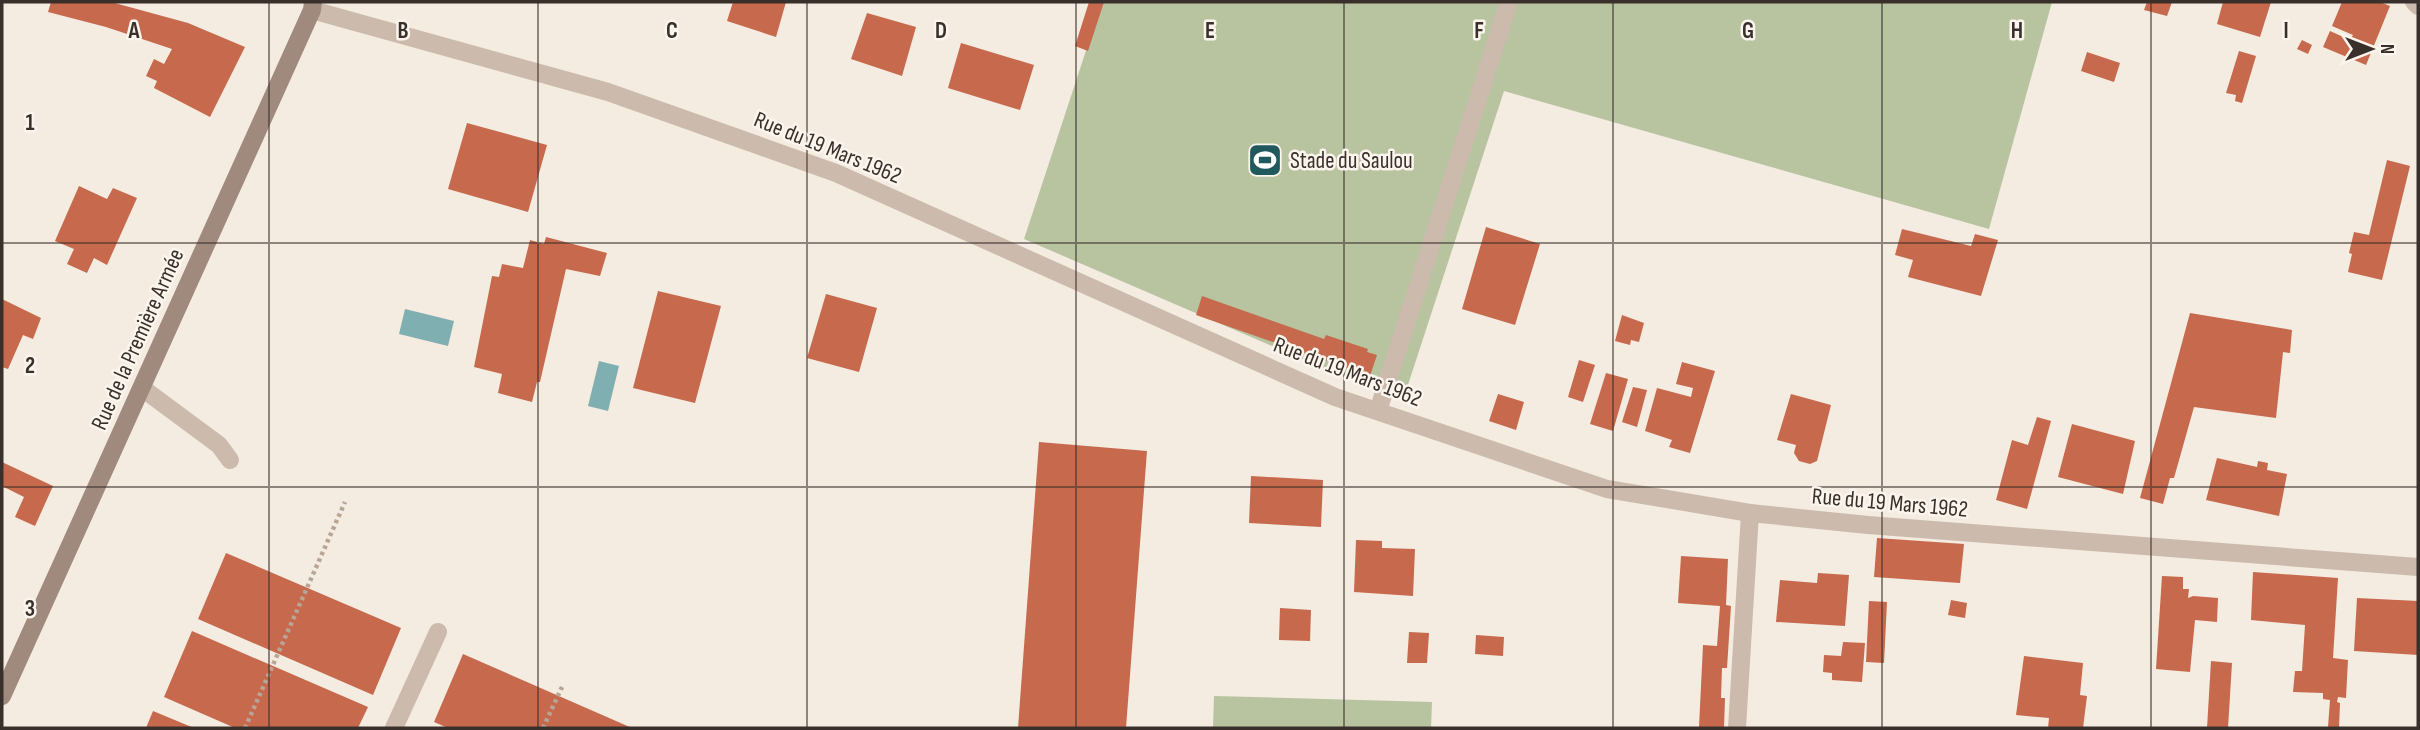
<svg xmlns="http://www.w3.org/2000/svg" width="2420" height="730" font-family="'Sofia Sans Condensed',sans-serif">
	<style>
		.green { fill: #b8c3a0 }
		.water { fill: #7fafb1 }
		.building { fill: #c7694c }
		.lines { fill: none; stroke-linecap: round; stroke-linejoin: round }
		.path { stroke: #b8a596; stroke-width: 4.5; stroke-dasharray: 3.5 3.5; stroke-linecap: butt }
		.lane { stroke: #ccbbac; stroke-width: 18 }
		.street { stroke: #ccbbac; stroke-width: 18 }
		.secondary { stroke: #a08a7d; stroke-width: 18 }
		.grid { fill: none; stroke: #3a302b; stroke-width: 2; stroke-opacity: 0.55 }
		.labels { text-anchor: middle; stroke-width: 5; stroke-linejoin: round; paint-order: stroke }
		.street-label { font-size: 23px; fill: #3a302b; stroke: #fbf5ee }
		.poi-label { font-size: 23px; fill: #3a302b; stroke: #fbf5ee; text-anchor: start }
		.grid-label { font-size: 23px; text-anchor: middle; font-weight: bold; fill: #3a302b; stroke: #fbf5ee; stroke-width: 5; stroke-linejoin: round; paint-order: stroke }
	</style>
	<rect width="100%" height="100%" fill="#f4ebe1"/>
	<g class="green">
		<path d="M1102,2H2052L1989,229L1504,91L1404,397L1330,371L1024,239Z"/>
		<path d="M1214,696L1432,702L1431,728H1213Z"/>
	</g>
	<g class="water">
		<path d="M405,309L454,321L448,346L399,334Z"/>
		<path d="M599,361L619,366L608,411L588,406Z"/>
	</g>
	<g class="building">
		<path d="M51,2H111L188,23L245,47L210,117L154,88L157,81L146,76L154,59L164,64L172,49L106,27L48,12Z"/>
		<path d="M733,2H786L776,37L727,21Z"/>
		<path d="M1089,2H1104L1088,51L1075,46Z"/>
		<path d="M2147,2H2172L2167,16L2144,10Z"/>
		<path d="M2223,2H2271L2260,37L2217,24Z"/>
		<path d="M2342,2H2380L2390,6L2366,65L2323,47L2330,31L2350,40L2353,35L2332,26Z"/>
		<path d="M867,13L916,27L902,76L851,59Z"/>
		<path d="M2302,40L2312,45L2308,54L2297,49Z"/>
		<path d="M961,43L1034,65L1020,110L948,88Z"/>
		<path d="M2239,51L2256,56L2242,103L2235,101L2236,95L2226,93Z"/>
		<path d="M2087,52L2120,63L2114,82L2081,71Z"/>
		<path d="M467,123L547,145L528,212L448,189Z"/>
		<path d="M2387,160L2410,166L2382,280L2348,272L2352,254L2349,253L2354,232L2369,235Z"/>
		<path d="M79,186L107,199L113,188L137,198L107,265L94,258L87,273L67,264L74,249L55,241Z"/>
		<path d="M1486,227L1540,244L1515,325L1462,309Z"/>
		<path d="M1902,229L1971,246L1975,234L1998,240L1981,296L1908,277L1913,260L1895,255Z"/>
		<path d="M546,237L607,253L600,276L566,269L540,382H537L532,402L498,393L502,374L474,367L492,276L499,277L502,264L523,268L530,240L544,244Z"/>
		<path d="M658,291L721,306L695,403L633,388Z"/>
		<path d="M826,294L877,308L859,372L807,358Z"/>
		<path d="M1202,296L1324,339L1326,335L1368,349L1367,352L1377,355L1370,376L1196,315Z"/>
		<path d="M2,299L41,318L33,339L23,335L8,369L2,367Z"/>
		<path d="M2190,313L2292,330L2290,353L2283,352L2276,418L2194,407L2174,478H2170L2163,504L2140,498Z"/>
		<path d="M1622,315L1644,323L1639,342L1631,340L1630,345L1615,341Z"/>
		<path d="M1579,360L1595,365L1583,402L1568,397Z"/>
		<path d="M1682,362L1715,371L1690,453L1669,447L1672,440L1645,431L1657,388L1691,397L1693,388L1676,384Z"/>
		<path d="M1606,373L1628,379L1613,431L1590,424Z"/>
		<path d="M1633,387L1647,390L1637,427L1622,422Z"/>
		<path d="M1498,394L1524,402L1516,430L1489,421Z"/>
		<path d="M1791,394L1831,405L1817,461L1810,464L1799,461L1794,453L1796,445L1777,440Z"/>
		<path d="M2037,417L2051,421L2027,509L1996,500L2012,440L2028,445Z"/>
		<path d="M2072,424L2135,441L2123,494L2058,477Z"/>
		<path d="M1039,442L1147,451L1126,728H1018Z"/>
		<path d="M2217,458L2257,467L2258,461L2268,463L2267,470L2287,474L2279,516L2206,500Z"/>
		<path d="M2,462L53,486L35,526L15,517L24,497L2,486Z"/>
		<path d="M1251,476L1323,480L1321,527L1249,523Z"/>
		<path d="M1877,538L1964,544L1960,583L1874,577Z"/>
		<path d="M1356,540L1382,541V548L1415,549L1413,596L1354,592Z"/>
		<path d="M226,553L401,628L373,695L198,619Z"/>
		<path d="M1681,556L1728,559L1726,605L1731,606L1727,668H1722L1721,698H1725L1724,728L1699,727L1703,645L1717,646L1720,606L1678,603Z"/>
		<path d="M2253,572L2338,578L2333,658L2348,660L2346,698L2338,697L2337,702L2340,703L2339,728L2328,727L2330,700L2323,699V693L2293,692L2295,671H2302L2305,625L2251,620Z"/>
		<path d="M1818,573L1849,575L1845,626L1776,622L1780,580L1817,583Z"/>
		<path d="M2162,576L2183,577V589H2189L2188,598L2193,596L2218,598L2217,622L2195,620L2190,672L2156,669Z"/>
		<path d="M2357,598L2418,601V655L2354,651Z"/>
		<path d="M1951,600L1967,603L1965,618L1948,615Z"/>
		<path d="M1869,601L1887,602L1884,663L1866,662Z"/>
		<path d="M1280,608L1311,610L1310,641L1279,640Z"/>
		<path d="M192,631L368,707L358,728H235L164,697Z"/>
		<path d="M1409,632L1429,633L1427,663H1407Z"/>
		<path d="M1476,635L1504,637L1503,656L1475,654Z"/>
		<path d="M1843,642L1865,643L1862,682L1832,680V673L1823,672L1824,655L1841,656Z"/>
		<path d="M463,654L632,728H448L434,722Z"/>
		<path d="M2024,656L2083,663L2080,695L2087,696L2083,728H2048L2049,718L2016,715Z"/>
		<path d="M2211,661L2232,663L2228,728H2207Z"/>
		<path d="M153,711L194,728H146Z"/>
	</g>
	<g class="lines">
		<g class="path">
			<path d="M245,728L345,502"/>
			<path d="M543,728L562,687"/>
		</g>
		<g class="lane">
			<path d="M142,388L219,445L230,460"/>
			<path d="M1378,411L1509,2"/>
			<path d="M394,728L438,632"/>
			<path d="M1737,728L1750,513"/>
		</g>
		<g class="street">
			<path d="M2414,2L2418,6"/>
			<path d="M312,10L608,92L836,173L1335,397L1607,489L1750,513L1868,525L2418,567"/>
		</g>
		<path class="secondary" d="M2,696L312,10L313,2"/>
	</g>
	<path class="grid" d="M269,2V728M538,2V728M807,2V728M1076,2V728M1344,2V728M1613,2V728M1882,2V728M2151,2V728M2,243H2418M2,487H2418"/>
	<defs>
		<g id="stadium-square" transform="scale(1.75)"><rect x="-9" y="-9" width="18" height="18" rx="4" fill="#1f595d" stroke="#fbf5ee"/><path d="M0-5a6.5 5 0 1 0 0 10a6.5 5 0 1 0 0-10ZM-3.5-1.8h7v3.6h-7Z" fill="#fff"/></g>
	</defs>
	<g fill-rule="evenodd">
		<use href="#stadium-square" x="1265" y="160"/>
	</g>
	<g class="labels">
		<g class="street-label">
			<text transform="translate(828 147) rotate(22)" y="8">Rue du 19 Mars 1962</text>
			<text transform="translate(137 339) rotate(-66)" y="8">Rue de la Première Armée</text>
			<text transform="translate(1348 371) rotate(21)" y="8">Rue du 19 Mars 1962</text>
			<text transform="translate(1890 502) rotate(5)" y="8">Rue du 19 Mars 1962</text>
		</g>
		<g class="poi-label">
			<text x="1290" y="168">Stade du Saulou</text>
		</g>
	</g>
	<g class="grid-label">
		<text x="134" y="38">A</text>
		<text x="403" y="38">B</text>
		<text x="672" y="38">C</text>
		<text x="941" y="38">D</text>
		<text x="1210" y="38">E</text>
		<text x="1479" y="38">F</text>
		<text x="1748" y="38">G</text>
		<text x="2017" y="38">H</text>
		<text x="2286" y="38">I</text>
		<text x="30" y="130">1</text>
		<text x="30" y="373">2</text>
		<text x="30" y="616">3</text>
	</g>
	<rect width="2420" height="730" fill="none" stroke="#3a302b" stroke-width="7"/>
	<g transform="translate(2371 49) rotate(90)" stroke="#fbf5ee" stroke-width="5" paint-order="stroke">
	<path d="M0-5L12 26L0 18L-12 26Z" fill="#3a302b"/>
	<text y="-10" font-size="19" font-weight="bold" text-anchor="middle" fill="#3a302b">N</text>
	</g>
</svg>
